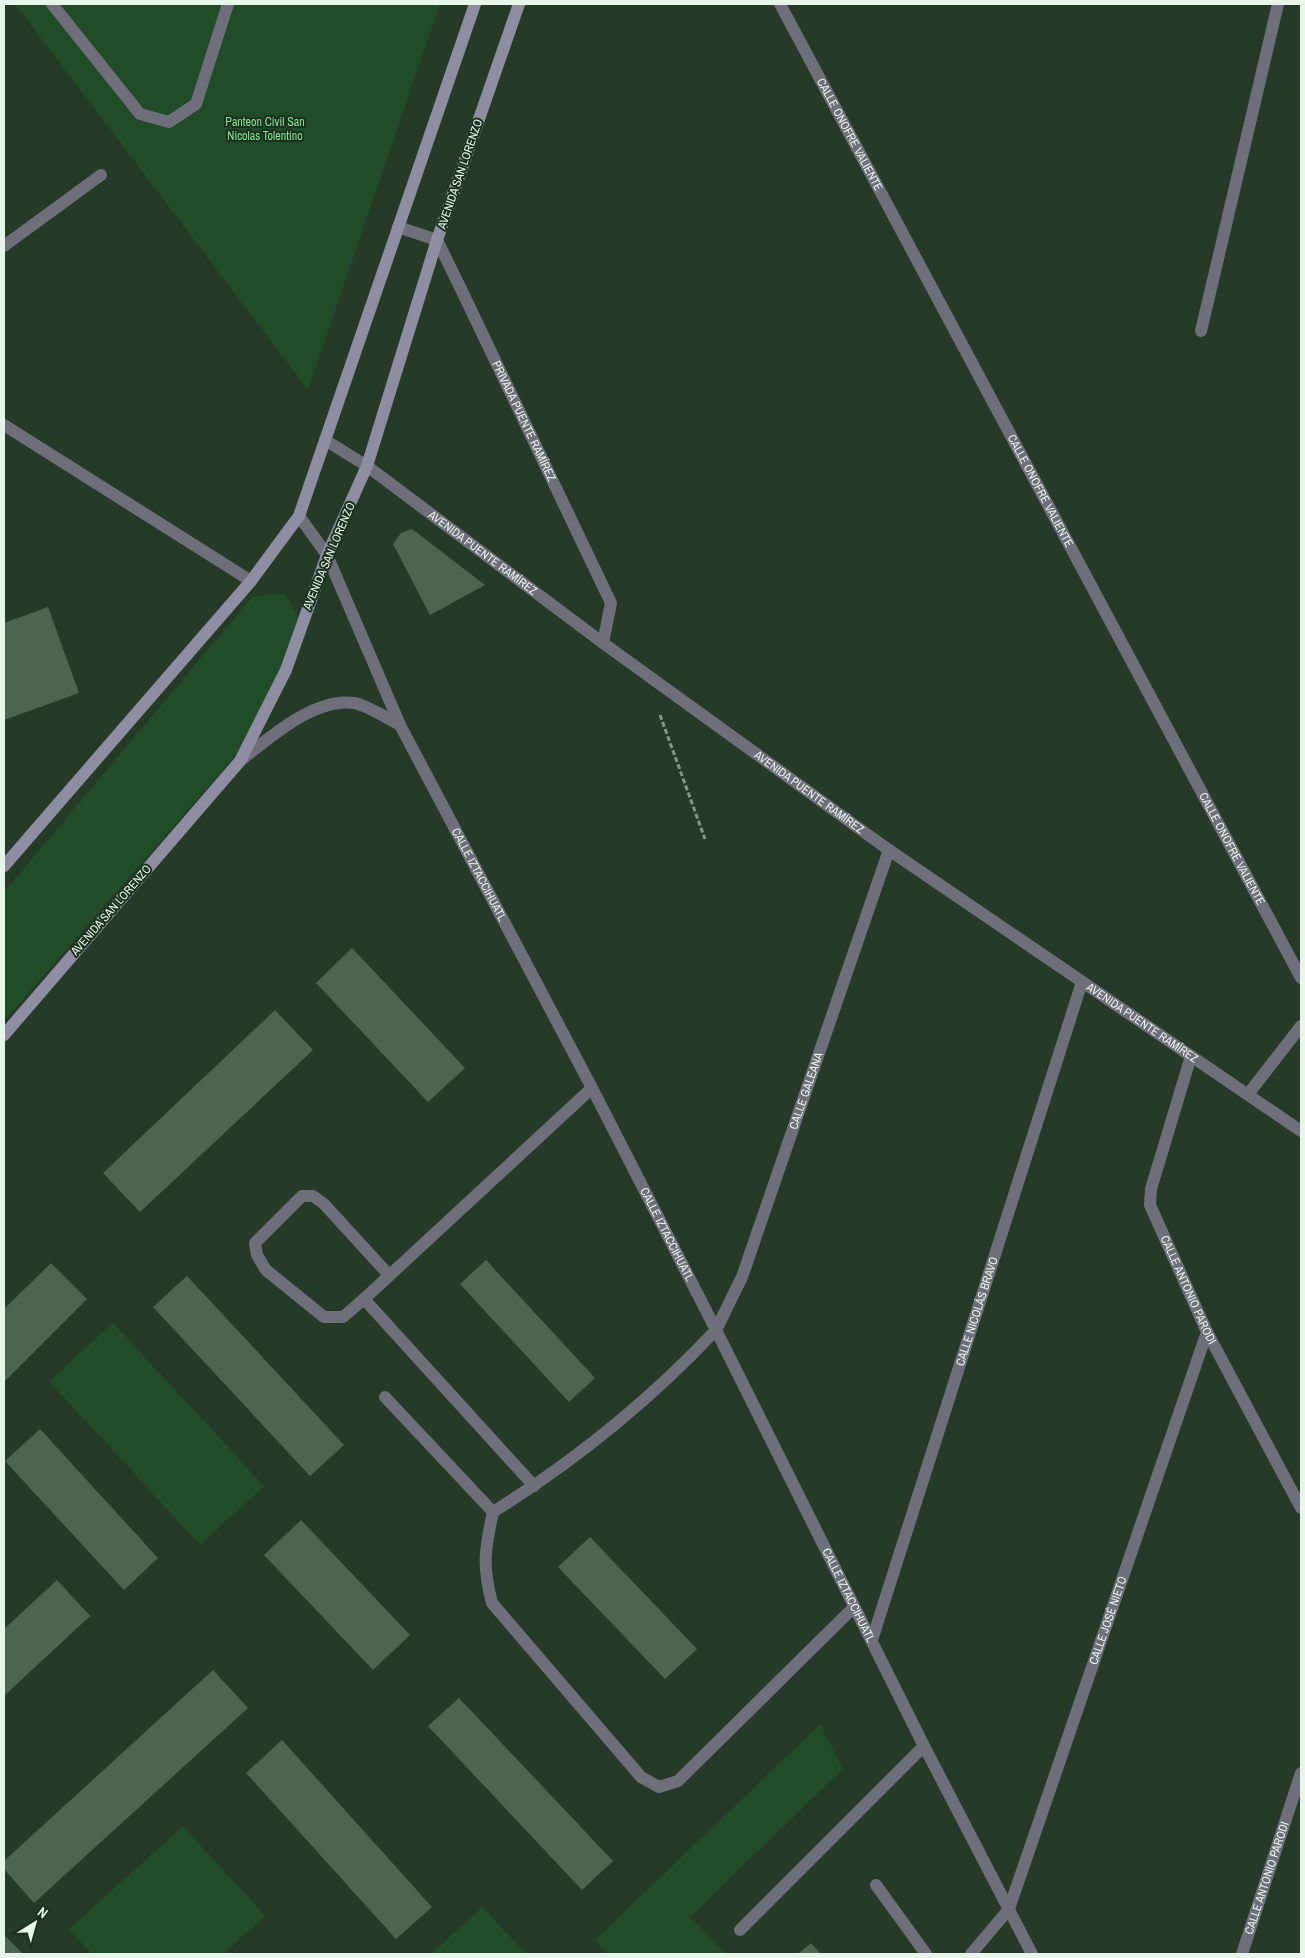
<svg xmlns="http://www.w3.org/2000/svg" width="1305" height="1958" font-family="'Archivo Narrow',sans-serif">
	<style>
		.green { fill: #204c27 }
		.building { fill: #4d654f }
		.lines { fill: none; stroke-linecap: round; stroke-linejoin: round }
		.path { stroke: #849685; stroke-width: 3; stroke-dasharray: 5 2.5; stroke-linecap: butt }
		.service { stroke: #6f6e7b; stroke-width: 12 }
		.minor { stroke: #6f6e7b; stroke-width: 12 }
		.tertiary { stroke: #6f6e7b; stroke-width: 12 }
		.secondary { stroke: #8f8da2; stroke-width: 12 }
		.labels { text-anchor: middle; stroke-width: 4; stroke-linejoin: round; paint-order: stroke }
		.park-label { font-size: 12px; fill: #89e495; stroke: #1b311d }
		.street-label { font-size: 12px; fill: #e8f6e9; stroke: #1b311d }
	</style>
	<rect width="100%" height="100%" fill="#253b27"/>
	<g class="green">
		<path d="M15,4H440L308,390Z"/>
		<path d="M285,594L304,626L283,681L234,757L4,1021V892L253,596Z"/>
		<path d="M113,1323L264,1486L200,1545L49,1381Z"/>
		<path d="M820,1724L843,1769L690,1917L726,1954H608L595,1940Z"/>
		<path d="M183,1826L265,1916L223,1954H92L69,1929Z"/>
		<path d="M482,1907L526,1954H431Z"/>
	</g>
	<g class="building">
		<path d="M412,529L485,585L430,615L393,544L401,533Z"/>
		<path d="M48,607L79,693L4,720V623Z"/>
		<path d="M352,948L465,1068L428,1102L316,983Z"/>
		<path d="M275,1010L313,1050L140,1212L103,1173Z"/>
		<path d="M486,1260L595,1378L569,1402L460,1284Z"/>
		<path d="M51,1263L87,1299L4,1382V1309Z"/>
		<path d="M187,1276L344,1445L310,1476L153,1307Z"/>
		<path d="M40,1429L158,1558L124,1590L5,1461Z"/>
		<path d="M301,1520L410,1635L373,1670L264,1555Z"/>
		<path d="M590,1537L697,1649L665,1679L558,1567Z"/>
		<path d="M57,1580L90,1616L4,1696V1629Z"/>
		<path d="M213,1670L248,1708L34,1903L4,1869V1861Z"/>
		<path d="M459,1698L613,1861L582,1890L428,1726Z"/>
		<path d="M282,1740L432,1907L396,1939L246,1773Z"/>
		<path d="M4,1935L23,1954H4Z"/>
		<path d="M811,1943L821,1954H798Z"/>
	</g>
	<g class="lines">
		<path class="path" d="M660,715L705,839"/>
		<g class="service">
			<path d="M52,4L140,114L169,122L196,104L228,4"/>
			<path d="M4,246L101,175"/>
			<path d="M1201,331L1278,4"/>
			<path d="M4,425L251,581"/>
			<path d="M389,1275L324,1204L313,1196H302L255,1243L257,1255L266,1270L324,1317H343L364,1299L592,1088"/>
			<path d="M364,1299L534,1486"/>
			<path d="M716,1330C650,1400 575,1461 493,1512C485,1549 482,1565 492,1603L641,1777L659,1787L678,1781L854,1607"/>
			<path d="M385,1397L493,1512"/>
			<path d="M876,1885L926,1954"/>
			<path d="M740,1930L924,1746"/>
			<path d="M971,1954L1009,1909"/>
		</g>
		<g class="minor">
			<path id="s1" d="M780,4L1301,978"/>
			<path id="s2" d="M398,227L437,240L460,287L611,603L603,643"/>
			<path id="s3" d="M1191,1056L1151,1189L1150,1205L1207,1332L1301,1508"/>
			<path d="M1249,1093L1301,1026"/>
			<path id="s4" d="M716,1330L742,1277L889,850"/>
			<path id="s5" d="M872,1640L1082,982"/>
			<path id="s6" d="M1009,1909L1207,1332"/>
			<path id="s7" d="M1242,1954L1301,1773"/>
		</g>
		<g class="tertiary">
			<path id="s8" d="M325,440L367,466L603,643L889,850L1301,1131"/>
			<path id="s9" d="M299,516L327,555L400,725L592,1088L716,1330L924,1746L1032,1954"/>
			<path d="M240,761C269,738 315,697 354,703C367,705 388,719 400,725"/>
		</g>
		<g class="secondary">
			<path d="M4,866L251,581L299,516L475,4"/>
			<path d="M4,1035L240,761L286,670L327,555L367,466L437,240L519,4"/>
		</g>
	</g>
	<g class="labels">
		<g class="park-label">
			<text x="265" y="126">Panteon Civil San<tspan x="265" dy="14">Nicolas Tolentino</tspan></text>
		</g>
		<g class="street-label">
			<text dy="4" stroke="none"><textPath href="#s1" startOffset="148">CALLE ONOFRE VALIENTE</textPath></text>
			<text transform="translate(460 174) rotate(-71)" y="4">AVENIDA SAN LORENZO</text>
			<text dy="4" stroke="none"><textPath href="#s2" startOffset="242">PRIVADA PUENTE RAMÍREZ</textPath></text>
			<text dy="4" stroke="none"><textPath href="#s1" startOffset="552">CALLE ONOFRE VALIENTE</textPath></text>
			<text dy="4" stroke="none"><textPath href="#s8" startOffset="194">AVENIDA PUENTE RAMÍREZ</textPath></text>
			<text transform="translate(329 556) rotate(-67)" y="4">AVENIDA SAN LORENZO</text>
			<text dy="4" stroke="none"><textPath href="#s8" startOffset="599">AVENIDA PUENTE RAMÍREZ</textPath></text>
			<text dy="4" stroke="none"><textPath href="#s1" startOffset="958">CALLE ONOFRE VALIENTE</textPath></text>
			<text dy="4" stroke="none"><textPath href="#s9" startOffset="402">CALLE IZTACCIHUATL</textPath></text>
			<text transform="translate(111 910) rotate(-49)" y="4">AVENIDA SAN LORENZO</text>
			<text dy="4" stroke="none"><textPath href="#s8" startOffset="1004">AVENIDA PUENTE RAMÍREZ</textPath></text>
			<text dy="4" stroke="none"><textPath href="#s4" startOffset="256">CALLE GALEANA</textPath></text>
			<text dy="4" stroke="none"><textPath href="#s9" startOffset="808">CALLE IZTACCIHUATL</textPath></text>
			<text dy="4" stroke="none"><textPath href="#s3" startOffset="248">CALLE ANTONIO PARODI</textPath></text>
			<text dy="4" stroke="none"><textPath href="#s5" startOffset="345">CALLE NICOLÁS BRAVO</textPath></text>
			<text dy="4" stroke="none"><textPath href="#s9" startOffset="1212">CALLE IZTACCIHUATL</textPath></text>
			<text dy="4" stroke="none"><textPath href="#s6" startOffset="305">CALLE JOSÉ NIETO</textPath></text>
			<text dy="4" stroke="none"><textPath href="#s7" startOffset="80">CALLE ANTONIO PARODI</textPath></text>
		</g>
	</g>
	<rect width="1305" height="1958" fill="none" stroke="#e8f6e9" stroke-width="10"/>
	<g transform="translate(35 1923) rotate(37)" stroke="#1b311d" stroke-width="4" paint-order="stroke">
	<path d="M0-4L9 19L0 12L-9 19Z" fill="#e8f6e9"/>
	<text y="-8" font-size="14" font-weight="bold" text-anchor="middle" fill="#e8f6e9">N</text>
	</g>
</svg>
